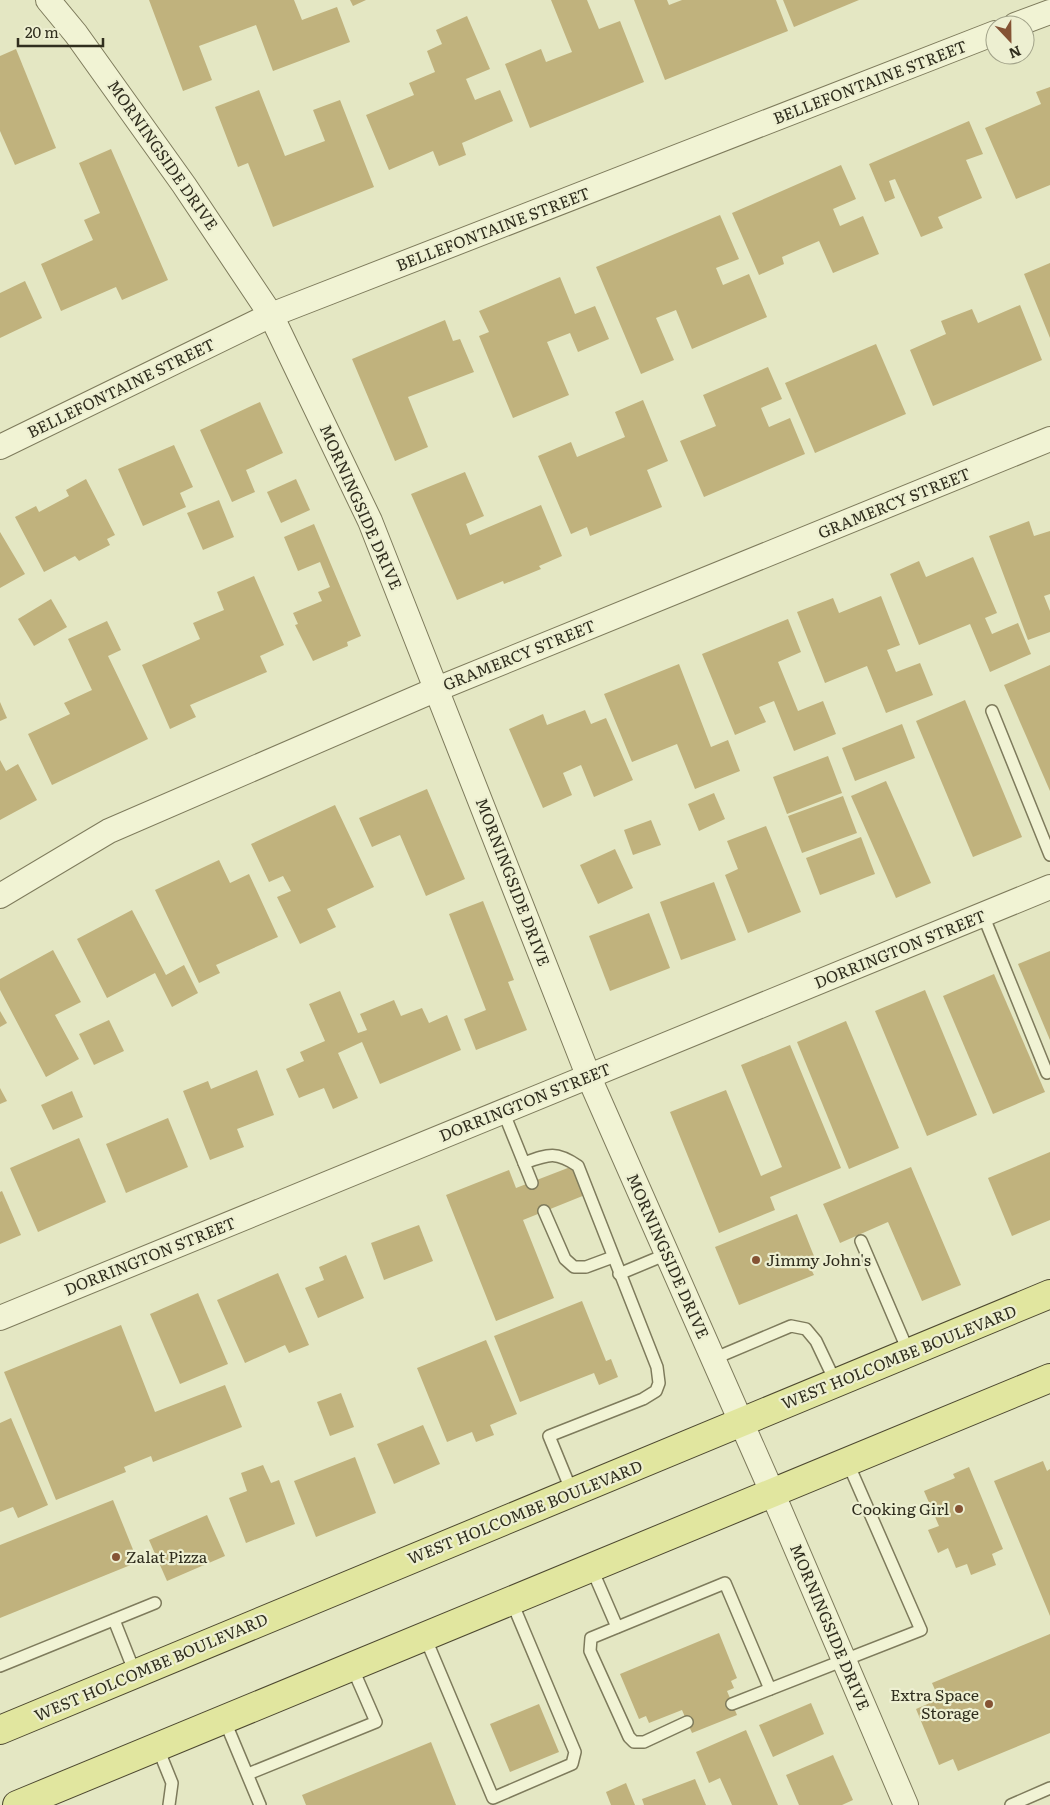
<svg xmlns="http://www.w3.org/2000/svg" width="1050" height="1805" font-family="Literata,serif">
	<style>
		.building { fill: #c0b27d }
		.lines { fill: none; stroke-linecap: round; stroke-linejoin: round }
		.service-casing { stroke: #7e7b5c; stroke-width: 14 }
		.minor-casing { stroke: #7e7b5c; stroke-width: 26 }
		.primary-casing { stroke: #4d4830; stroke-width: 30 }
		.service { stroke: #f1f3d4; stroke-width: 11 }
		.minor { stroke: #f1f3d4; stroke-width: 24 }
		.primary { stroke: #e1e69f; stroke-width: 28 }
		.poi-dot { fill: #855334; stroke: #edefd1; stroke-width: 2 }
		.labels { text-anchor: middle; stroke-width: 4.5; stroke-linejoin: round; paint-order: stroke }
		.street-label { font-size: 16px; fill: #302e1e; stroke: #edefd1 }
		.poi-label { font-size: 16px; fill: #302e1e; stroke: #edefd1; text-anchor: start }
	</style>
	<rect width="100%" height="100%" fill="#e4e7c3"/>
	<g class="building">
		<path d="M149,0H294L302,20L337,7L350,42L273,71L256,25L199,46L212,80L183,91Z"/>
		<path d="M350,0H366L353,6Z"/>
		<path d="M551,0H587L599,29L620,21L644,82L530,128L505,64L541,49L546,62L572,52Z"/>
		<path d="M634,0H667L669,5L682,0H776L788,31L665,80Z"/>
		<path d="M783,0H859L794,27Z"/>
		<path d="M467,16L490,69L466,79L475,100L500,90L513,121L462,143L466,155L439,166L433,151L389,170L366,115L414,95L409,83L435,72L427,51L442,44L436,30Z"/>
		<path d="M16,49L56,148L15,165L0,131V56Z"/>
		<path d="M1050,87V185L1016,199L985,128L1041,104L1036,92Z"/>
		<path d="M259,90L285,156L325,141L313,110L340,100L374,187L273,227L248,163L238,167L215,107Z"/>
		<path d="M969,121L983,154L966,160L982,198L938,217L943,228L921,237L895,179L889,181L895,198L885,202L869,164Z"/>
		<path d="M111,149L168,280L122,300L116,287L61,311L41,264L93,240L84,220L100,213L79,163Z"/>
		<path d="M841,165L856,199L833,209L840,226L863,216L879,254L833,273L819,241L782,257L784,264L759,275L732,213Z"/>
		<path d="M720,215L739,259L716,268L723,285L749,274L767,317L692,349L676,310L656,318L674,360L641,374L596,267Z"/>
		<path d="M1050,263V338L1024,274Z"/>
		<path d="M560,277L575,314L595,306L609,339L578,352L570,333L547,342L569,395L513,418L479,336L489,332L479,311Z"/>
		<path d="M25,281L42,318L0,338V293Z"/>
		<path d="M1020,305L1042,360L933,406L910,350L946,334L941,321L972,309L978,323Z"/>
		<path d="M445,320L453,341L460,339L474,372L408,397L428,447L395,461L352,359Z"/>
		<path d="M876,344L906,414L815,453L785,383Z"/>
		<path d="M768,367L782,399L761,408L769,427L790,418L805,454L704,497L680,441L716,426L703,395Z"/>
		<path d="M643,400L668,461L647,470L662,507L590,536L587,527L571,534L538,456L571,442L577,457L625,437L615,412Z"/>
		<path d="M260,402L283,453L246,470L255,492L232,502L200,430Z"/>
		<path d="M174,445L193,487L180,493L186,507L143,526L118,469Z"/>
		<path d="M465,472L484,516L466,524L470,535L541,505L562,556L539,566L541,569L504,584L503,581L457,600L411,494Z"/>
		<path d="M86,479L115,535L107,539L110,545L79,561L75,556L44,572L15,517L36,506L39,512L69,496L66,490Z"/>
		<path d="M296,479L310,510L281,523L267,492Z"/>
		<path d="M219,500L234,537L203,550L187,513Z"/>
		<path d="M1029,521L1034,536L1050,531V594L1044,596L1050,611V632L1028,640L989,536Z"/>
		<path d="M314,524L361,636L347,642L348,646L313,661L295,625L298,624L293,613L322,601L318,592L330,587L320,562L298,571L284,537Z"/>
		<path d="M0,532L25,574L0,588Z"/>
		<path d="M973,557L997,613L985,618L992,634L1018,623L1031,654L990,672L970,624L919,645L890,574L919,561L926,577Z"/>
		<path d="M254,576L284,645L260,656L267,672L190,705L196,717L170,729L142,665L200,639L193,623L224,610L217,592Z"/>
		<path d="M881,596L900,645L887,650L896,672L920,663L933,695L886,713L867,666L825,683L797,612L833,598L839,613Z"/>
		<path d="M51,599L67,627L34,646L18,619Z"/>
		<path d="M788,619L801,652L778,662L798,711L823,701L836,734L794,751L774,701L759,707L766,722L735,735L702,654Z"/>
		<path d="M107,621L121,650L108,656L148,739L52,785L28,734L70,714L64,703L92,690L68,639Z"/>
		<path d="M679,664L711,747L728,740L740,771L695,789L677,744L632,762L604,694Z"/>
		<path d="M1050,665V791L1004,685Z"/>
		<path d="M965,700L1022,837L973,857L916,721Z"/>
		<path d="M0,702L7,718L0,721Z"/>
		<path d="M585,710L591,724L606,718L633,780L594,797L581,765L563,773L572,795L543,808L509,729L543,714L547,725Z"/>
		<path d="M902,724L915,758L855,781L842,748Z"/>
		<path d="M828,756L842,793L787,814L773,777Z"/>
		<path d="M0,760L6,771L18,764L37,800L0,820Z"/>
		<path d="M886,781L931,883L896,898L851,796Z"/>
		<path d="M427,789L465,879L426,896L400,835L372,847L359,818Z"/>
		<path d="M714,793L725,819L699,831L688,804Z"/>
		<path d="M843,796L857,833L802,853L788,816Z"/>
		<path d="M335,805L374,887L327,909L336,927L300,944L277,897L291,891L283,876L269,882L251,844Z"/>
		<path d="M651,820L661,845L633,855L624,830Z"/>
		<path d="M766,826L801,912L748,933L725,875L738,869L727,841Z"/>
		<path d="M861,837L875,874L820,895L806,858Z"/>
		<path d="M615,849L633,888L598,904L580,865Z"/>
		<path d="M219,860L230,883L249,874L278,937L216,965L220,973L199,983L155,890Z"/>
		<path d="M714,882L736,940L681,960L660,902Z"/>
		<path d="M483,901L514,980L508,982L527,1030L476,1050L464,1019L486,1010L449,914Z"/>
		<path d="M132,910L166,975L184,965L198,993L172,1007L155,973L107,998L77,939Z"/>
		<path d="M649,913L670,968L610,991L589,936Z"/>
		<path d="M53,950L81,1002L55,1015L79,1059L46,1077L0,990V979Z"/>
		<path d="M1050,951V1040L1018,964Z"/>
		<path d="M994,974L1045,1092L993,1114L943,996Z"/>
		<path d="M925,990L977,1115L927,1136L875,1011Z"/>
		<path d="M340,991L358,1033L367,1030L360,1014L394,1000L401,1016L422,1008L429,1023L447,1015L461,1050L380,1084L362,1042L338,1053L358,1098L333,1109L324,1088L299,1098L286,1069L304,1061L300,1052L325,1041L309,1004Z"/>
		<path d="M0,1011L7,1023L0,1027Z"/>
		<path d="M109,1020L124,1051L94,1065L79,1034Z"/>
		<path d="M846,1021L899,1148L849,1169L797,1042Z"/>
		<path d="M790,1045L841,1168L770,1197L775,1210L719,1233L670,1112L726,1090L761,1176L782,1167L741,1065Z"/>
		<path d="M257,1070L274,1115L237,1129L244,1147L210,1160L183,1091L208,1081L211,1089Z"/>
		<path d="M0,1088L7,1101L0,1104Z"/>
		<path d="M72,1091L83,1117L53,1130L41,1105Z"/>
		<path d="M168,1118L188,1167L126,1193L106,1144Z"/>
		<path d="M79,1138L106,1202L38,1232L10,1168Z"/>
		<path d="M1050,1152V1220L1012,1236L988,1178Z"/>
		<path d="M573,1166L585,1195L523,1220L554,1298L496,1321L446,1195L509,1170L516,1188Z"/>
		<path d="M911,1167L961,1285L922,1301L888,1222L840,1243L823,1204Z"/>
		<path d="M2,1191L21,1235L0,1244V1192Z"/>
		<path d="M797,1214L818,1266L811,1269L814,1275L739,1305L715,1247Z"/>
		<path d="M419,1225L433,1261L384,1280L371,1243Z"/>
		<path d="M346,1255L364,1298L318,1318L305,1288L324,1280L319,1267Z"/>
		<path d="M278,1273L309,1345L289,1353L285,1345L245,1363L217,1300Z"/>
		<path d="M198,1293L228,1364L180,1384L150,1314Z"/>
		<path d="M582,1301L606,1361L611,1359L618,1377L599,1385L594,1373L520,1402L494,1336Z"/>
		<path d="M121,1325L155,1412L225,1385L242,1427L153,1462L151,1456L124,1467L126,1472L56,1500L4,1372Z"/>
		<path d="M486,1340L517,1414L490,1425L494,1435L476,1442L472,1432L447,1442L417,1368Z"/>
		<path d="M341,1393L354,1427L330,1436L317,1402Z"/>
		<path d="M11,1418L48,1505L18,1518L13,1507L0,1512V1423Z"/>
		<path d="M423,1425L440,1464L394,1484L377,1444Z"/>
		<path d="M355,1457L376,1513L316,1537L294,1481Z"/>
		<path d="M1043,1461L1047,1471L1050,1469V1616L994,1481Z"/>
		<path d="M263,1465L271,1483L279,1480L295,1524L246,1543L229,1498L247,1491L241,1473Z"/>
		<path d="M969,1467L1003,1549L992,1554L996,1565L971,1575L967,1564L956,1568L948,1548L938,1553L928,1530L939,1526L924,1491L955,1478L953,1474Z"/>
		<path d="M113,1500L138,1562L0,1618V1545Z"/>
		<path d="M207,1515L225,1556L167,1581L149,1540Z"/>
		<path d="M719,1633L737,1678L731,1681L734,1688L727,1691L737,1715L692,1733L682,1710L649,1723L646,1716L639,1719L620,1674Z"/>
		<path d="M1050,1634V1733L958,1771L953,1759L939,1765L916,1709L939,1699L932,1683Z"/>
		<path d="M811,1703L824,1734L773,1757L759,1725Z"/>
		<path d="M539,1704L559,1752L510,1772L490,1724Z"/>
		<path d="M746,1730L778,1805H732L720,1778L709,1783L696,1752Z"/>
		<path d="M431,1742L456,1805H306L302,1795Z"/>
		<path d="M833,1755L853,1800L842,1805H799L786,1775Z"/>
		<path d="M695,1779L706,1805H644L642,1799Z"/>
		<path d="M626,1783L635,1805H611L606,1792Z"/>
	</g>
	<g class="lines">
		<g class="service-casing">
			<g id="service">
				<path d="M992,711L1050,855"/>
				<path d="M983,915L1047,1073"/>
				<path d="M503,1111L524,1163C549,1154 556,1151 578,1166L657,1367L659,1383L656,1391L643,1399L549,1436L572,1492"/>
				<path d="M524,1163L532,1183"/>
				<path d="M544,1211L565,1259L574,1267H586L613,1257"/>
				<path d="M861,1241L909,1353"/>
				<path d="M619,1274L667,1254"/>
				<path d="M713,1359L791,1326L806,1329L816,1341L836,1383"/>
				<path d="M591,1567L617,1627"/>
				<path d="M114,1620L135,1673"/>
				<path d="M425,1637L493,1798L572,1764L575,1752L511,1600"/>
				<path d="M0,1666L155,1603"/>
				<path d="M732,1704L921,1630L847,1461"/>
				<path d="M224,1719L260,1805"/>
				<path d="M687,1722L644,1742H634L629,1737L590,1651L591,1638L725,1583L770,1689"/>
				<path d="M157,1746L172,1783L169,1805"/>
				<path d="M248,1774L376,1722L352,1667"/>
				<path d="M1011,1805L1050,1788"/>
			</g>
		</g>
		<g class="minor-casing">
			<g id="minor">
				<path d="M48,0L76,34L184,185L271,315L370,521L588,1075L772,1492L906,1805"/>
				<path d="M1015,25L1050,12"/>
				<path d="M0,447L271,315L995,33"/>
				<path d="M0,896L109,831L437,689L1050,439"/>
				<path d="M0,1318L1050,887"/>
			</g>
		</g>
		<g class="primary-casing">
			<g id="primary">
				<path d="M0,1730L1050,1294"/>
				<path d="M17,1805L1050,1378"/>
			</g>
		</g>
		<use href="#service" class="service"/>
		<use href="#minor" class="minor"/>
		<use href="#primary" class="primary"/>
	</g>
	<g class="poi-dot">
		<circle cx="756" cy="1260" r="5"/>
		<circle cx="959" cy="1509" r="5"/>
		<circle cx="116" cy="1557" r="5"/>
		<circle cx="989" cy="1704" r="5"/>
	</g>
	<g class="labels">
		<g class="street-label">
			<text transform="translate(870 82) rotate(-21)" y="6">BELLEFONTAINE STREET</text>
			<text transform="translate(163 155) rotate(55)" y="6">MORNINGSIDE DRIVE</text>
			<text transform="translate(493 229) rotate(-21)" y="6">BELLEFONTAINE STREET</text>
			<text transform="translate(121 388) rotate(-26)" y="6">BELLEFONTAINE STREET</text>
			<text transform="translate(894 503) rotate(-22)" y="6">GRAMERCY STREET</text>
			<text transform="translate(361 507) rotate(66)" y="6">MORNINGSIDE DRIVE</text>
			<text transform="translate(519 655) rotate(-22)" y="6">GRAMERCY STREET</text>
			<text transform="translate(513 882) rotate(69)" y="6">MORNINGSIDE DRIVE</text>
			<text transform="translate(900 949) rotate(-22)" y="6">DORRINGTON STREET</text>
			<text transform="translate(525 1102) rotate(-22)" y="6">DORRINGTON STREET</text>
			<text transform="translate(150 1256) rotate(-22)" y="6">DORRINGTON STREET</text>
			<text transform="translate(668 1256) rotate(66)" y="6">MORNINGSIDE DRIVE</text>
			<text transform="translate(899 1357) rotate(-22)" y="6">WEST HOLCOMBE BOULEVARD</text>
			<text transform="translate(525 1512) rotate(-22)" y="6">WEST HOLCOMBE BOULEVARD</text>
			<text transform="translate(830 1627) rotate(67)" y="6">MORNINGSIDE DRIVE</text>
			<text transform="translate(151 1667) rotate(-23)" y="6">WEST HOLCOMBE BOULEVARD</text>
		</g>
		<g class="poi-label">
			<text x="766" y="1266">Jimmy John's</text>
			<text x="949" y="1515" text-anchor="end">Cooking Girl</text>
			<text x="126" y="1563">Zalat Pizza</text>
			<text x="979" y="1701" text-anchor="end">Extra Space<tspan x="979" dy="18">Storage</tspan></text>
		</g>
	</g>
	<g transform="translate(1010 40) rotate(158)"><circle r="24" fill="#edefd1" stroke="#a1a289"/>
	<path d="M0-4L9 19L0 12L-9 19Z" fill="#855334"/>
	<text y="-8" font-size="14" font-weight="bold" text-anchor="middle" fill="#302e1e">N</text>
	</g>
	<path d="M18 38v8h85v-8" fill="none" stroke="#302e1e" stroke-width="2.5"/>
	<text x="25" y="38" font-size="15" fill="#302e1e" stroke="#edefd1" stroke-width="4" paint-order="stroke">20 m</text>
</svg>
